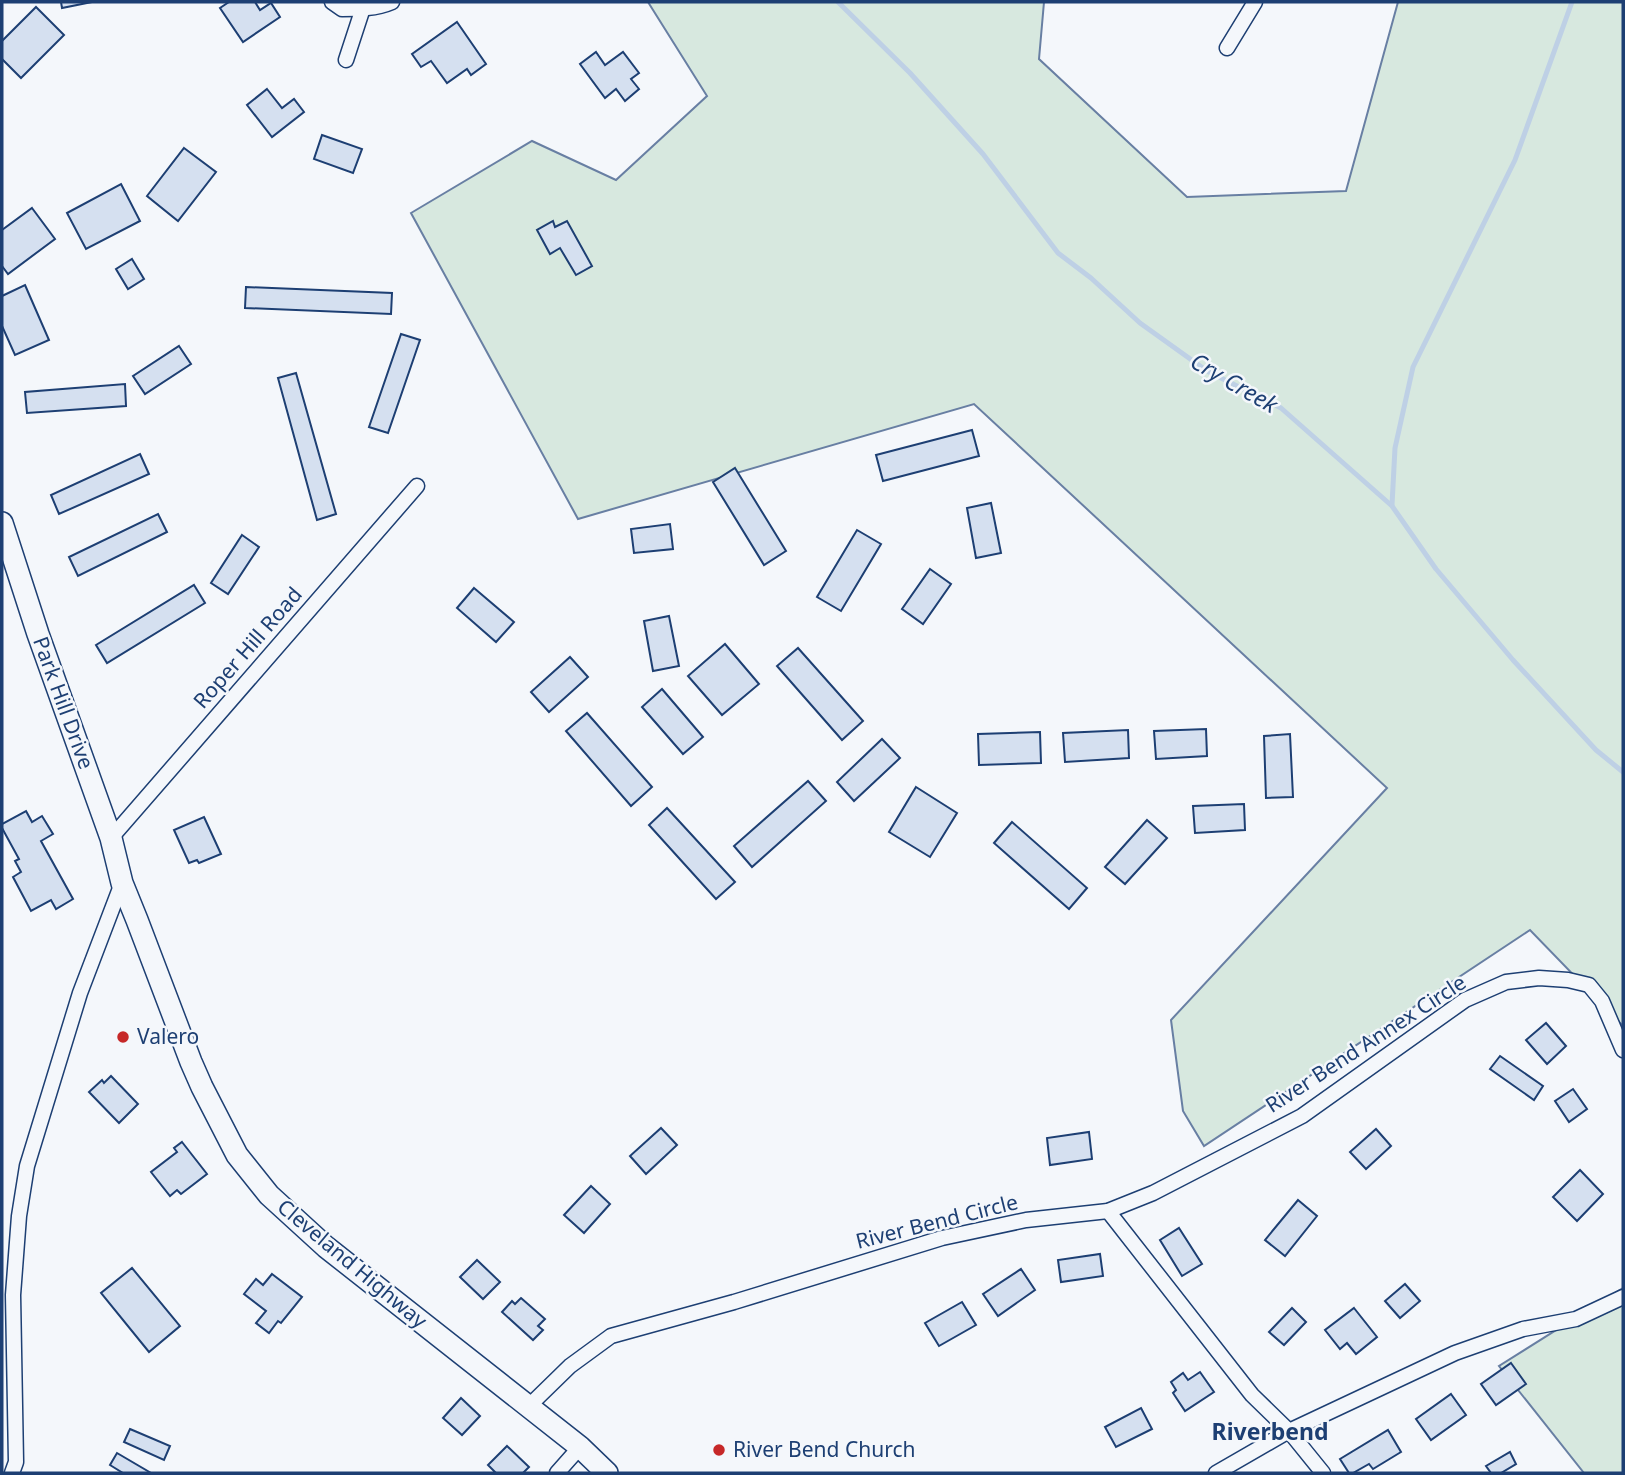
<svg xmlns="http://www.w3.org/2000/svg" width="1625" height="1475" font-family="'Noto Sans',sans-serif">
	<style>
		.green { fill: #d7e8df; stroke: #687fa3; stroke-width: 2 }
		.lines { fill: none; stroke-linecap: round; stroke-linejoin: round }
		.stream { stroke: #bed0e5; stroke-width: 5 }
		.building { fill: #d5e0f0; stroke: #1d3f73; stroke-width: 2 }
		.minor-casing { stroke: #1d3f73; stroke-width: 17 }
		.secondary-casing { stroke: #1d3f73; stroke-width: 24 }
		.minor { stroke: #f4f7fb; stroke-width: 14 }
		.secondary { stroke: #f4f7fb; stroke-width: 21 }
		.poi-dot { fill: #c62828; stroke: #f4f7fb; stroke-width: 2.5 }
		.labels { text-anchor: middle; stroke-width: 5; stroke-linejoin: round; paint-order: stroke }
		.street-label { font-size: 21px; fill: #1d3f73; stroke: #f4f7fb }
		.poi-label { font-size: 21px; fill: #1d3f73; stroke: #f4f7fb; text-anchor: start }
		.water-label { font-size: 23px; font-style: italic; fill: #1d3f73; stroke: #f4f7fb }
		.neighbourhood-label { font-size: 23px; font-weight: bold; fill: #1d3f73; stroke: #f4f7fb }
	</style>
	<rect width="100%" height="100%" fill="#f4f7fb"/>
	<g class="green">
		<path d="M648,2H1044L1039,59L1187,197L1346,191L1398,2H1623V1026L1530,930L1204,1146L1183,1111L1171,1020L1387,788L974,404L578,519L411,213L532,141L616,180L707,96Z"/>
		<path d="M1623,1288V1473H1584L1499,1366Z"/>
	</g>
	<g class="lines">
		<g class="stream">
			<path d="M838,2L910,73L983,154L1058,253L1091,278L1140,323L1207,371L1281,408L1392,506L1436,569L1513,660L1596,750L1623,772"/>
			<path d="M1392,505L1395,448L1413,367L1515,160L1572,2"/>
		</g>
	</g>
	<g class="building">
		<path d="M61,2H92L62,8Z"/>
		<path d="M229,2H255L260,10L271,3L280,17L243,42L220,8Z"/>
		<path d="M36,7L64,35L21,78L2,59V41Z"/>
		<path d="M457,22L486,64L471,75L467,69L447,83L431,61L421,67L412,54Z"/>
		<path d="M596,52L605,65L623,52L639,73L631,79L639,89L625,101L616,89L605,98L580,64Z"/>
		<path d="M267,89L282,108L294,99L304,112L272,137L247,105Z"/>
		<path d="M322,135L362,149L353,173L314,159Z"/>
		<path d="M184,148L216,172L178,221L147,196Z"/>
		<path d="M121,184L140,221L86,249L67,213Z"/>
		<path d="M32,208L55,239L8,274L2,266V230Z"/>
		<path d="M553,221L555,227L567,221L592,266L576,275L560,248L550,254L537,230Z"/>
		<path d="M132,259L144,279L128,289L116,269Z"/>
		<path d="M25,285L49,340L15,355L2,326V296Z"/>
		<path d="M246,287L392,293L391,314L245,308Z"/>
		<path d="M401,334L420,340L388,433L369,427Z"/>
		<path d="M179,346L191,364L145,394L133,376Z"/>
		<path d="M296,373L336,514L317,520L278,378Z"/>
		<path d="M125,384L126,406L27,413L25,392Z"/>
		<path d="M972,430L979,456L883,481L876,455Z"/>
		<path d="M140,454L149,474L59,514L51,495Z"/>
		<path d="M735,468L786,551L764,565L713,482Z"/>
		<path d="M991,503L1001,553L976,558L967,508Z"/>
		<path d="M158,514L167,532L78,576L69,557Z"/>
		<path d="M670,524L673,549L634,553L631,529Z"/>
		<path d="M857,530L881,544L841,611L817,597Z"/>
		<path d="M242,535L259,547L228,594L211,583Z"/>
		<path d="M930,569L951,584L923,624L902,609Z"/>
		<path d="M194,585L205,603L107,663L96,645Z"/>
		<path d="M474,588L514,622L496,642L457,608Z"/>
		<path d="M669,616L679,666L653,671L644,621Z"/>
		<path d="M725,644L759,684L722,715L688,676Z"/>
		<path d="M798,648L863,721L842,740L777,666Z"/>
		<path d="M570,657L588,677L549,712L531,692Z"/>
		<path d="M662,689L703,737L683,754L642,707Z"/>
		<path d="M587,713L652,787L631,806L566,731Z"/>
		<path d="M1206,729L1207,756L1156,759L1154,731Z"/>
		<path d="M1128,730L1129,758L1065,762L1063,733Z"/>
		<path d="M1040,732L1041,763L979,765L978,734Z"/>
		<path d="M1290,734L1293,797L1266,798L1264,736Z"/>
		<path d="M882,739L900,758L854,801L837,782Z"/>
		<path d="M808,781L826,801L752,867L734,846Z"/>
		<path d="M916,787L957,813L930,857L889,832Z"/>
		<path d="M1244,804L1245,830L1195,833L1193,806Z"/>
		<path d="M667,808L735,882L716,899L649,825Z"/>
		<path d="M26,811L32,822L42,816L53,834L41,841L73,899L56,909L51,900L31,911L13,877L21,872L15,861L19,859L2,828V824Z"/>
		<path d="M204,817L221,854L199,863L197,860L189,863L174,830Z"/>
		<path d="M1147,820L1167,838L1125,884L1105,867Z"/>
		<path d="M1012,822L1087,888L1069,909L994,843Z"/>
		<path d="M1546,1023L1566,1046L1547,1064L1526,1040Z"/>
		<path d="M1500,1056L1543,1086L1534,1100L1490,1069Z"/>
		<path d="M111,1076L138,1104L119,1123L89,1092L102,1080L104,1083Z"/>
		<path d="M1573,1089L1587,1109L1569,1122L1555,1101Z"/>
		<path d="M661,1128L677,1145L646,1174L630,1156Z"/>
		<path d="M1376,1129L1391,1146L1366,1169L1350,1152Z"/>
		<path d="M1089,1132L1092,1159L1050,1165L1047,1138Z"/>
		<path d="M182,1142L207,1174L181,1194L177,1190L170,1196L151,1172L177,1152L174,1148Z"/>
		<path d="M1580,1170L1603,1194L1577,1221L1553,1197Z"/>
		<path d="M591,1186L610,1204L584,1233L564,1215Z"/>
		<path d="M1298,1200L1317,1216L1285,1256L1265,1240Z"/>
		<path d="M1179,1228L1202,1264L1182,1276L1160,1240Z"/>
		<path d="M1100,1254L1103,1276L1061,1282L1058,1260Z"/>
		<path d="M477,1260L500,1282L483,1299L460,1277Z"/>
		<path d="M132,1268L180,1326L149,1352L101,1293Z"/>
		<path d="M1021,1269L1035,1290L998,1316L983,1294Z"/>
		<path d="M272,1274L302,1297L281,1323L278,1321L269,1333L256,1323L266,1311L244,1294L256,1279L263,1285Z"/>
		<path d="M1405,1284L1420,1301L1400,1318L1385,1301Z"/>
		<path d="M521,1298L545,1319L538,1326L543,1330L533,1340L502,1312L512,1301L515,1304Z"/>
		<path d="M962,1302L976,1325L939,1346L925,1323Z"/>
		<path d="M1292,1308L1306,1322L1284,1345L1269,1332Z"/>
		<path d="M1354,1308L1377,1337L1356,1354L1347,1343L1340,1349L1325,1330Z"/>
		<path d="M1511,1363L1526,1384L1496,1405L1481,1384Z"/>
		<path d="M1200,1372L1214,1392L1185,1411L1173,1393L1176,1390L1171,1382L1183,1373L1188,1380Z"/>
		<path d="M1451,1394L1466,1415L1431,1440L1416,1419Z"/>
		<path d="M461,1398L480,1416L462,1435L443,1418Z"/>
		<path d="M1141,1408L1152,1429L1116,1447L1105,1427Z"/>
		<path d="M130,1429L170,1446L164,1460L124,1442Z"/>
		<path d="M1388,1430L1401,1452L1373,1469L1369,1464L1353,1473H1349L1340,1459Z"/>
		<path d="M507,1446L529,1467L523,1473H493L495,1472L488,1465Z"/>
		<path d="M1510,1452L1516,1464L1501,1473H1491L1486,1466Z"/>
		<path d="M117,1453L151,1473H123L110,1465Z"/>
	</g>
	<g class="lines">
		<g class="minor-casing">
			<g id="minor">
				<path d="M332,2L342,9C358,9 376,9 392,2"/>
				<path d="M1227,48L1255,2"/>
				<path d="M346,60L363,8"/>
				<path d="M111,838L417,486"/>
				<path d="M1108,1211L1252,1395L1289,1431L1323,1473"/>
				<path d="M529,1406L570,1366L611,1336L734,1302L942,1238L1026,1220L1108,1211L1153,1193L1302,1116L1465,1000L1506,982L1539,978L1568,980L1589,985L1602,1001L1623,1050"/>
				<path d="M12,1473L16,1462L13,1295L19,1216L27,1166L80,993L122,883"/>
				<path d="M557,1473L580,1447"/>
				<path d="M1216,1473L1289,1431L1455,1353L1523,1329L1576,1319L1623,1297"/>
			</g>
		</g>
		<g class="secondary-casing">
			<path id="secondary" d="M2,523L38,634L111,838L122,883L137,920L191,1062L202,1087L237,1155L269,1195L326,1247L580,1447L607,1473"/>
		</g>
		<use href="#minor" class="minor"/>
		<use href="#secondary" class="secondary"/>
	</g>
	<g class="poi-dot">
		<circle cx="123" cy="1037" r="7"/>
		<circle cx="719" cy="1450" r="7"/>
	</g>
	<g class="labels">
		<g class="street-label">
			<text transform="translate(248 648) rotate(-49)" y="7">Roper Hill Road</text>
			<text transform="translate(63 703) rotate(70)" y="7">Park Hill Drive</text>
			<text transform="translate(1366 1044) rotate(-33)" y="7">River Bend Annex Circle</text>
			<text transform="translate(937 1222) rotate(-14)" y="7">River Bend Circle</text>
			<text transform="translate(352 1264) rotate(40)" y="7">Cleveland Highway</text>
		</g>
		<g class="poi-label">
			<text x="137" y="1044">Valero</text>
			<text x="733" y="1457">River Bend Church</text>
		</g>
		<g class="water-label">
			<text transform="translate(1234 383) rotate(30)" y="8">Cry Creek</text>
		</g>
		<g class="neighbourhood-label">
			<text x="1270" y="1440">Riverbend</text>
		</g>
	</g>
	<rect width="1625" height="1475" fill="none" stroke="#1d3f73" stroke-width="7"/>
</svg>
